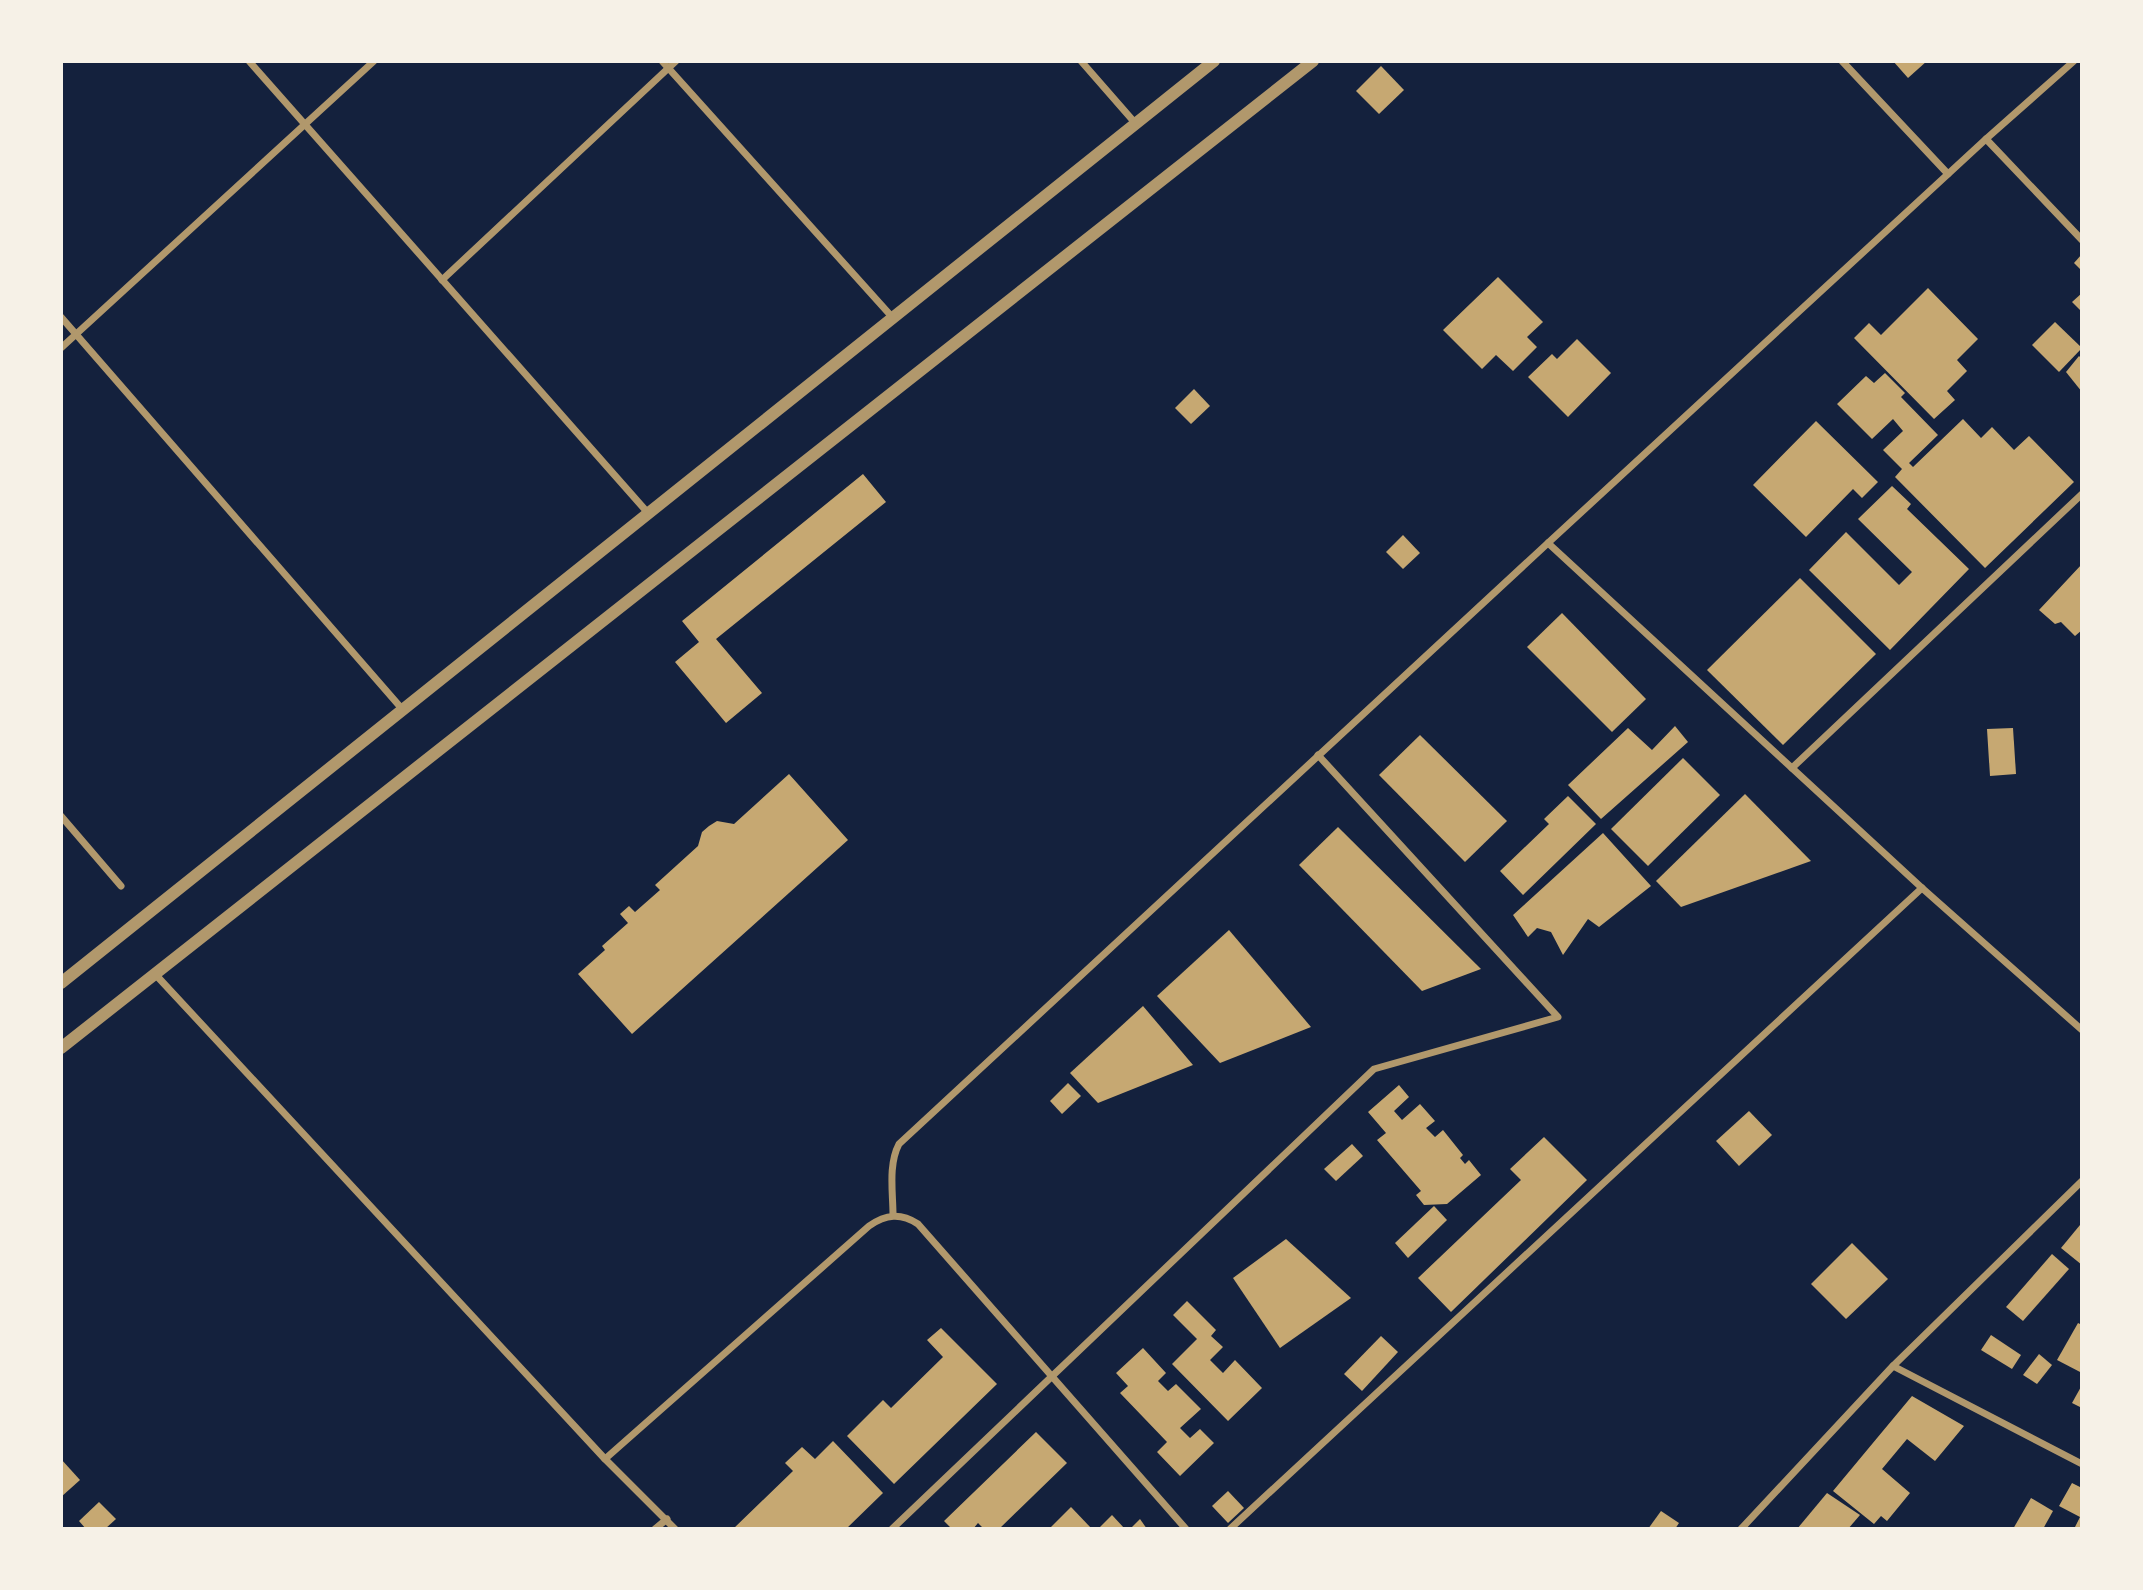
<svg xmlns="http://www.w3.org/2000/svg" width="2143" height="1590" font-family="Ubuntu,sans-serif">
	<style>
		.building { fill: #c6a872 }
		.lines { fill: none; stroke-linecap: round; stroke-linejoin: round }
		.minor { stroke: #b1986c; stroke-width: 7 }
		.tertiary { stroke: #b1986c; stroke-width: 12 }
	</style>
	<rect width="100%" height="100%" fill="#14213d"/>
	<g class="building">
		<path d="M1893,61H1927L1908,78Z"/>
		<path d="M1381,66L1404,90L1379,114L1356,91Z"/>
		<path d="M2082,254V271L2074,263Z"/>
		<path d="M1498,277L1543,322L1527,337L1537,347L1513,371L1496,355L1482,369L1443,330Z"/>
		<path d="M1928,288L1978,339L1957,360L1967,371L1947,391L1955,400L1934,419L1854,338L1869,323L1881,335Z"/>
		<path d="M2082,293V312L2072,302Z"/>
		<path d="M2055,322L2082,348L2059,372L2032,345Z"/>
		<path d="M1577,339L1611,373L1568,417L1528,377L1552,354L1557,359Z"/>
		<path d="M2079,356L2082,359V392L2066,372Z"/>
		<path d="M1885,373L1905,393L1901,397L1938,435L1909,463L1913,467L1963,419L1981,438L1992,427L2014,450L2029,436L2074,482L1985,568L1895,477L1902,469L1883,450L1903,431L1893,419L1872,439L1837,404L1866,376L1874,383Z"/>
		<path d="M1194,389L1210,406L1191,424L1175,408Z"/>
		<path d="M1816,421L1878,482L1862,498L1853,489L1806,537L1753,485Z"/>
		<path d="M863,474L886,502L716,639L762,693L726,723L675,662L699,642L682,621Z"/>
		<path d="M1892,486L1911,504L1907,509L1969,569L1890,650L1809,570L1846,532L1899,585L1912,572L1858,519Z"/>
		<path d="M1403,535L1420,553L1403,569L1386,552Z"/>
		<path d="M2082,564V630L2075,636L2061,622L2055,624L2039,610Z"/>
		<path d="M1800,578L1876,654L1783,745L1707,670Z"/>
		<path d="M1562,613L1646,699L1612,732L1527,647Z"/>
		<path d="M1675,726L1688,742L1601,819L1568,785L1628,728L1652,750Z"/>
		<path d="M2013,728L2016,774L1990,776L1987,729Z"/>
		<path d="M1420,735L1507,821L1465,862L1379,775Z"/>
		<path d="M1683,758L1720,795L1648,866L1611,829Z"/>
		<path d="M789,774L848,840L632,1034L578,974L605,950L602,946L628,923L620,914L629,906L635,912L660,890L655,885L698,846L702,832L709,826L717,821L734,824Z"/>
		<path d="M1745,794L1811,861L1681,907L1656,881Z"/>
		<path d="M1568,796L1596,824L1523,895L1500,871L1549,824L1544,819Z"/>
		<path d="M1338,827L1481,969L1422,991L1299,865Z"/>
		<path d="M1603,833L1651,886L1599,927L1588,919L1563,955L1551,932L1537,928L1528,937L1513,915Z"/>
		<path d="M1229,930L1311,1027L1220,1063L1157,996Z"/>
		<path d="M1143,1006L1193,1065L1098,1103L1070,1073Z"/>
		<path d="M1068,1083L1081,1096L1062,1114L1050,1101Z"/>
		<path d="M1399,1085L1409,1097L1394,1111L1402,1120L1420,1104L1435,1121L1426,1128L1435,1137L1443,1130L1463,1155L1460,1158L1465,1164L1469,1160L1481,1175L1447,1204L1424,1205L1416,1195L1421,1191L1377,1140L1386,1133L1368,1112Z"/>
		<path d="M1749,1111L1772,1135L1739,1166L1716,1141Z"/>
		<path d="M1544,1137L1587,1180L1451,1312L1418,1278L1521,1180L1510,1169Z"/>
		<path d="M1352,1144L1363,1156L1336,1181L1324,1169Z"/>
		<path d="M1434,1206L1447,1220L1408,1258L1395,1243Z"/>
		<path d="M2080,1225L2082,1226V1265L2061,1248Z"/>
		<path d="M1286,1239L1351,1298L1280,1348L1233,1278Z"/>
		<path d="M1852,1243L1888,1279L1846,1319L1811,1284Z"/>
		<path d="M2052,1254L2069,1269L2023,1321L2006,1307Z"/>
		<path d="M1187,1301L1216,1330L1211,1336L1223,1347L1210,1360L1223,1373L1235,1360L1262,1388L1228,1421L1172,1364L1197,1339L1173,1315Z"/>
		<path d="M2078,1323L2082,1325V1373L2057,1360Z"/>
		<path d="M941,1328L997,1384L894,1484L847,1436L883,1400L891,1408L943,1357L927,1340Z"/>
		<path d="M1991,1335L2021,1355L2012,1369L1981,1350Z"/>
		<path d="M1381,1336L1398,1352L1362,1391L1344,1374Z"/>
		<path d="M1143,1348L1166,1373L1158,1381L1168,1391L1176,1384L1201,1409L1180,1428L1190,1438L1200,1429L1214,1443L1180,1476L1157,1452L1167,1442L1120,1393L1128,1386L1116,1373Z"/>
		<path d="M2039,1354L2052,1365L2037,1384L2023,1375Z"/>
		<path d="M2082,1385V1408L2072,1403Z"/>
		<path d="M1912,1396L1964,1426L1935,1461L1907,1439L1882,1469L1910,1493L1887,1521L1881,1516L1874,1524L1833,1491Z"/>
		<path d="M1036,1432L1067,1463L999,1529H984L978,1523L973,1529H952L944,1521Z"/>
		<path d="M833,1441L883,1493L846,1529H733L793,1471L785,1463L802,1447L815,1459Z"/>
		<path d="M61,1459L80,1480L61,1497Z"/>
		<path d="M2072,1483L2082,1488V1529H2074L2080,1517L2059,1506Z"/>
		<path d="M1228,1491L1244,1508L1228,1523L1212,1506Z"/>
		<path d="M1827,1493L1860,1515L1848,1529H1797Z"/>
		<path d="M2031,1498L2053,1511L2043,1529H2013Z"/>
		<path d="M99,1502L116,1519L105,1529H86L79,1521Z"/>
		<path d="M1071,1507L1092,1529H1049Z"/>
		<path d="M1661,1511L1679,1523L1675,1529H1648Z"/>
		<path d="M1112,1515L1125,1529H1098Z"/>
		<path d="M1140,1519L1147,1529H1130Z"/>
	</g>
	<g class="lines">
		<g class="minor">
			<path d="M249,61L648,513"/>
			<path d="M662,61L893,318"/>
			<path d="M1081,61L1136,124"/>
			<path d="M1842,61L1948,174"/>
			<path d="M1986,139L2082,240"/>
			<path d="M442,280L676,61"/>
			<path d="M61,317L403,710"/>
			<path d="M61,348L374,61"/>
			<path d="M1548,543L1922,888L2082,1030"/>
			<path d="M1792,768L2082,494"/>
			<path d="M61,816L121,886"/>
			<path d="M155,974L605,1459L675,1529"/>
			<path d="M893,1215C893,1193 888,1165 899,1144L1548,543L1986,139L2074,61"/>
			<path d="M1893,1366L2082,1464"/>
			<path d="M605,1459L869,1226C886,1214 901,1213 918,1224L1186,1529"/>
			<path d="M655,1529L667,1519"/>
			<path d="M892,1529L1374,1069L1558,1017L1318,755"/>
			<path d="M1230,1529L1922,888"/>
			<path d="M1741,1529L1893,1366L2082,1181"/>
		</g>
		<g class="tertiary">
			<path d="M61,983L1214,61"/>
			<path d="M61,1048L1313,61"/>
		</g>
	</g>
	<rect width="2143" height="1590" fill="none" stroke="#f6f1e7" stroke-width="126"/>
</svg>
